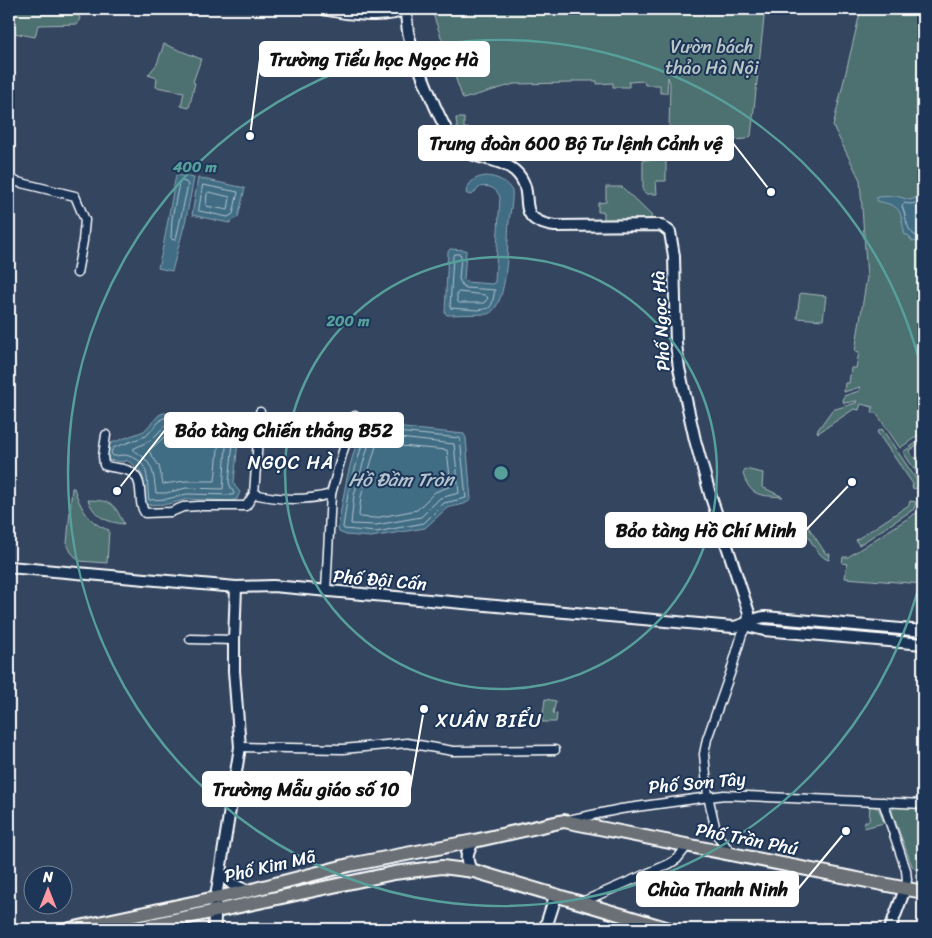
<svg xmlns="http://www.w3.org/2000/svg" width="932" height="938" font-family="Sriracha,sans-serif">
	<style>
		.green { fill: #4d7071; stroke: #a6b8b8 }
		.water { fill: #406c84; stroke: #8ca7b5 }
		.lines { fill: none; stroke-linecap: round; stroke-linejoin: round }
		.shore { stroke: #b3c4ce; stroke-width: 1 }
		.minor-casing { stroke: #fff; stroke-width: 11 }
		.tertiary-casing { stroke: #fff; stroke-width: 14 }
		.secondary-casing { stroke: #fff; stroke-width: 15 }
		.primary-casing { stroke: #fff; stroke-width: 16 }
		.minor { stroke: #1d3557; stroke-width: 8 }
		.tertiary { stroke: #1d3557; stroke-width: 10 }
		.secondary { stroke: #1d3557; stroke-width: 11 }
		.primary { stroke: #6a7074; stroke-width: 12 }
		.ring { fill: none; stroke: #579f9a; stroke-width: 2.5 }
		.labels { text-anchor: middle; stroke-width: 4; stroke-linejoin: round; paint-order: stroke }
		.park-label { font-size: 18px; fill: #b8c6c6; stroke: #1d3557 }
		.street-label { font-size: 18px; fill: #fff; stroke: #1d3557 }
		.neighbourhood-label { font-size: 19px; letter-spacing: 1px; fill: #fff; stroke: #1d3557 }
		.water-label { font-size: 19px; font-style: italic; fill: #b3c4ce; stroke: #1d3557 }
		.centre { fill: #579f9a; stroke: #1d3557; stroke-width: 2.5 }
		.ring-label { font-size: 15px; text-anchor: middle; font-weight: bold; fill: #579f9a; stroke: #1d3557; stroke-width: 4; stroke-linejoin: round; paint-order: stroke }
		.leader { fill: none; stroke: #fff; stroke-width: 2 }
		.callout-dot { fill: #fff; stroke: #1d3557; stroke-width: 2 }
		.callout { fill: #fff; stroke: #fff; stroke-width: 2 }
		.callout-label { font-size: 19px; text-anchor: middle; font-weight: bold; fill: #111 }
	</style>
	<rect width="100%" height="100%" fill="#344560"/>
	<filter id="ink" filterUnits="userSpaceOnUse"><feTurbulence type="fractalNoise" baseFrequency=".02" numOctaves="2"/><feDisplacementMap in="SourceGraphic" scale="10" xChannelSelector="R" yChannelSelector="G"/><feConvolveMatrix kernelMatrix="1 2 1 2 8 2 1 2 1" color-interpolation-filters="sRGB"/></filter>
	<g filter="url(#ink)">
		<g class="green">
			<path d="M9,9H67L80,17L78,24L38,25L35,37L9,32Z"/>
			<path d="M433,9H765L751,136L746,139C729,140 693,144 678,139C673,137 671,135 669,131L670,83L668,77L667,93H660V85H645L644,81L629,82V87H613V83L597,84V81H573L572,83L514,84L463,99L434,17Z"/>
			<path d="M861,9H923V432L900,448L876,413H872L873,407L861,404L859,410L854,409L818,433L817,431L832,410L856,403L857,401L844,403L843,401L844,396L859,391L860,387L844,392L845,383H849L851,368H856L859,352L855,351L867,277L860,180L833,126Z"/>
			<path d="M164,44L201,59L193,82L195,83L189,108L181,106L184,92L156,87L157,78L148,75L157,64Z"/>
			<path d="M456,118H464V128L518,132L522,134L524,138L520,141L464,134H460L458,137Z"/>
			<path d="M666,159V181H656L657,194H647L643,191V160Z"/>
			<path d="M606,187H622L652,216L649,220H604V212H598V203L606,202Z"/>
			<path d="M800,293L826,296L823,320L797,318Z"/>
			<path d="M882,429L919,483L918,489L912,488L913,484L877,432Z"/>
			<path d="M923,438V442L909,451L914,458H920V467H923V479H921L903,452Z"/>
			<path d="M745,469L763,473L762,487L783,497C761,495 751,498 743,474Z"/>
			<path d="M72,488H74C80,507 89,524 109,530L107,563L79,561L71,552L67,544Z"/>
			<path d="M88,500C113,501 113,502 124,524C106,522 95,517 88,500Z"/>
			<path d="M910,501L916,502L914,509L859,545L856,540L909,505Z"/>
			<path d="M916,513L923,514V584L845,578L847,564L842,563L843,557H848Z"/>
			<path d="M803,519L826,554H830L829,560C818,558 806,532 800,522Z"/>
			<path d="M768,622L855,630V631L853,634L767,625Z"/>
			<path d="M545,699L556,701L553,713L557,714L556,722H542Z"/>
			<path d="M870,805L879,809L884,823L864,828L865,821H869Z"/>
			<path d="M895,807L923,808V869L916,870L912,866L892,812V809Z"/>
		</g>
		<g class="water">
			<path d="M176,175L194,178L186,219L172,271L158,268C166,237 170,206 176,175Z"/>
			<path d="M486,176C498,177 506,181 512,191C513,201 510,212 509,222C507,243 509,305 488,314L447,315L445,313L448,252L450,249L466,250L464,280L466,282L492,284L495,282L500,197C496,188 489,185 480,187L472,195L467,194L466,192C469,181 476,177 486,176Z"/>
			<path d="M198,178L245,188L238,217L229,223L192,215Z"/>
			<path d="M923,191V243L912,241L908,235H905C899,210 904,207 877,201V197L896,196L910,200L918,197V194Z"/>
			<path d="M163,413L230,420L238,426L239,431L234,482L235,486L240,492L237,499L232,501L188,499L168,504L146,505C143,501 144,498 144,493C144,475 142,469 126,460L125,462L109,460L106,459L107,448L109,444L144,431L159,415Z"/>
			<path d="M374,425L464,434L466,438L471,500L464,504L447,508L425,528L371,537L346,535L339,532L338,528C341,509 352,437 367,427C367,427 373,425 374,425Z"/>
		</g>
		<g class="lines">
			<g class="shore">
				<path d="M181,181L186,182L188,185L176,239L173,240L171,238L172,219L179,183Z"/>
				<path d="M203,185L238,192L233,214L228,217L199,211Z"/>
				<path d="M209,192L230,197L228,210L206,206L207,194Z"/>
				<path d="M923,197C919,204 911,205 904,203L902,206C908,221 905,235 923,238"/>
				<path d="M455,254H460L461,256L459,279L462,285L466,288L495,290L492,304L489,308L479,310L450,308L453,256Z"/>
				<path d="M459,292L485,295L488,298L484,303H459L457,301V294Z"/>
				<path d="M163,418L228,425L232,427L234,432L229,482L231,488L234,493L233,495L187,494L167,499L149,500C146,484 152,462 129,456C124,454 118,456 113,456L111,453L113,448L146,436Z"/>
				<path d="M166,425L227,432L223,489L186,488L166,493H156C154,481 155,469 145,459C141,454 136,453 133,449L151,440Z"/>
				<path d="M375,430L460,438L466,498L444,503L424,523L376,532L344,529L343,527L348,494L363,441L369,432Z"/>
				<path d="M169,433L219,439L215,481H186L163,484L159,466L149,451Z"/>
				<path d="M381,436L454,444L459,493L440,498L421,517L376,525L351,524L354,495L369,443L373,437Z"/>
				<path d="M377,444L447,450L451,486L435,492L417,510L375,518L360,517L359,515L361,497Z"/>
			</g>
			<g class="minor-casing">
				<g id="minor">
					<path d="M9,180L75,196L85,220L83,241L77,273"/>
					<path d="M106,435L103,456L104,465C113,469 123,467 131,472C146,482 136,501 145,513L171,512L183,507L199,506H246L254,494L260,412"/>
					<path d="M254,494C279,500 306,501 331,494"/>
					<path d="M326,591L331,494L343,451L355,416"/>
					<path d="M190,639L234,640"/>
					<path d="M240,747L343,749L407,743L453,751L555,750"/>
					<path d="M883,802L906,870L907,880L905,889"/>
					<path d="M568,820L621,809L724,795L923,804"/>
					<path d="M731,853L717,835L708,796L704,754L707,739L731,671L742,634L748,624"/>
					<path d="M582,902L669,864L677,859L688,845"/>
				</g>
			</g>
			<g class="tertiary-casing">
				<g id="tertiary">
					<path d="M406,9C406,16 407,24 408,32C413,54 444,138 461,149C477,160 500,158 515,171C540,194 509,219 555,226L661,225L670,232L674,256L676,344L679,368L695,440L710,494L749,613L748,624"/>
					<path d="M9,567L236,587L273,586L733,627C745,625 753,618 765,617L923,631"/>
					<path d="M748,624L752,627L764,630L923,644"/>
					<path d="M221,874L232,884L248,891"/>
					<path d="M216,897L240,747L234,671V640L236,587"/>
					<path d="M890,929L905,889"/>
				</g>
			</g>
			<g class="secondary-casing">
				<g id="secondary">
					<path d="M325,9C344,13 387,19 404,9"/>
					<path d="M471,871C465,859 466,851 474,841"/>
					<path d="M214,929L215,904"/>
					<path d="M545,929L556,895"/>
				</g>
			</g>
			<g class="primary-casing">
				<g id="primary">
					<path d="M70,929L248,891L349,865L474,841L564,821L923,892"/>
					<path d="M132,929L394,873L442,867L474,871L669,929"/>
				</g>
			</g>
			<use href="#minor" class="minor"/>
			<use href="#tertiary" class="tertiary"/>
			<use href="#secondary" class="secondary"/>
			<use href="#primary" class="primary"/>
		</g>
	</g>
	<g class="ring">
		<circle cx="501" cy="473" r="216"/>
		<path d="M923 570A433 433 0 1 1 923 376"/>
	</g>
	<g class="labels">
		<g class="park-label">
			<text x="712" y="53">Vườn bách<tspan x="712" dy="21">thảo Hà Nội</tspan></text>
		</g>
		<g class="street-label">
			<text transform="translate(661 321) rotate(-93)" y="6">Phố Ngọc Hà</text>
			<text transform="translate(380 580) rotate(5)" y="6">Phố Đội Cấn</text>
			<text transform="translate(697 783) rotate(-5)" y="6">Phố Sơn Tây</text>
			<text transform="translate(747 839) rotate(11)" y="6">Phố Trần Phú</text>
			<text transform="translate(270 866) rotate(-13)" y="6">Phố Kim Mã</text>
		</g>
		<g class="neighbourhood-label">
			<text x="291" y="469">NGỌC HÀ</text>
			<text x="489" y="727">XUÂN BIỂU</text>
		</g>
		<g class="water-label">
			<text x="401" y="486">Hồ Đầm Tròn</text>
		</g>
	</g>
	<circle cx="501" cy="473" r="8" class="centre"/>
	<g class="ring-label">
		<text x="195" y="172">400 m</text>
		<text x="348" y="326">200 m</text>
	</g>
	<path class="leader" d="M250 136L260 59M771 192L733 143M117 491L165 430M852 482L806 530M424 709L410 789M846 831L798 889"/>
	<g class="callout-dot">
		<circle cx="250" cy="136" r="5"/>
		<circle cx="771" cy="192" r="5"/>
		<circle cx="117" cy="491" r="5"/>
		<circle cx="852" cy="482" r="5"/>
		<circle cx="424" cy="709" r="5"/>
		<circle cx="846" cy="831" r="5"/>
	</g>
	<g class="callout">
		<rect x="260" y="42" width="229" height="34" rx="5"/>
		<rect x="419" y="126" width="314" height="34" rx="5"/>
		<rect x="165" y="413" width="238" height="34" rx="5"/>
		<rect x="606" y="513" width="200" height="34" rx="5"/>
		<rect x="203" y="772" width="207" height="34" rx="5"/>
		<rect x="637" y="872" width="161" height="34" rx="5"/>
	</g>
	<g class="callout-label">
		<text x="374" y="66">Trường Tiểu học Ngọc Hà</text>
		<text x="576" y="150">Trung đoàn 600 Bộ Tư lệnh Cảnh vệ</text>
		<text x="284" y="437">Bảo tàng Chiến thắng B52</text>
		<text x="706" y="537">Bảo tàng Hồ Chí Minh</text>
		<text x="306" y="796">Trường Mẫu giáo số 10</text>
		<text x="718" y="896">Chùa Thanh Ninh</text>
	</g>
	<rect width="932" height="938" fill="none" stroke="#1d3557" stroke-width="30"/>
	<rect x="15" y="15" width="902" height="908" fill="none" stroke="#fff" stroke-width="2" filter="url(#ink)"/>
	<g transform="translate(48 890)"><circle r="24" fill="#1d3557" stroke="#77869a"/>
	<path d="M0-4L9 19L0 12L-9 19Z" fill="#ff9aa2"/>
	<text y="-8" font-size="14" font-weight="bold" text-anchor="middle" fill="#ffffff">N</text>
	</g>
</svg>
